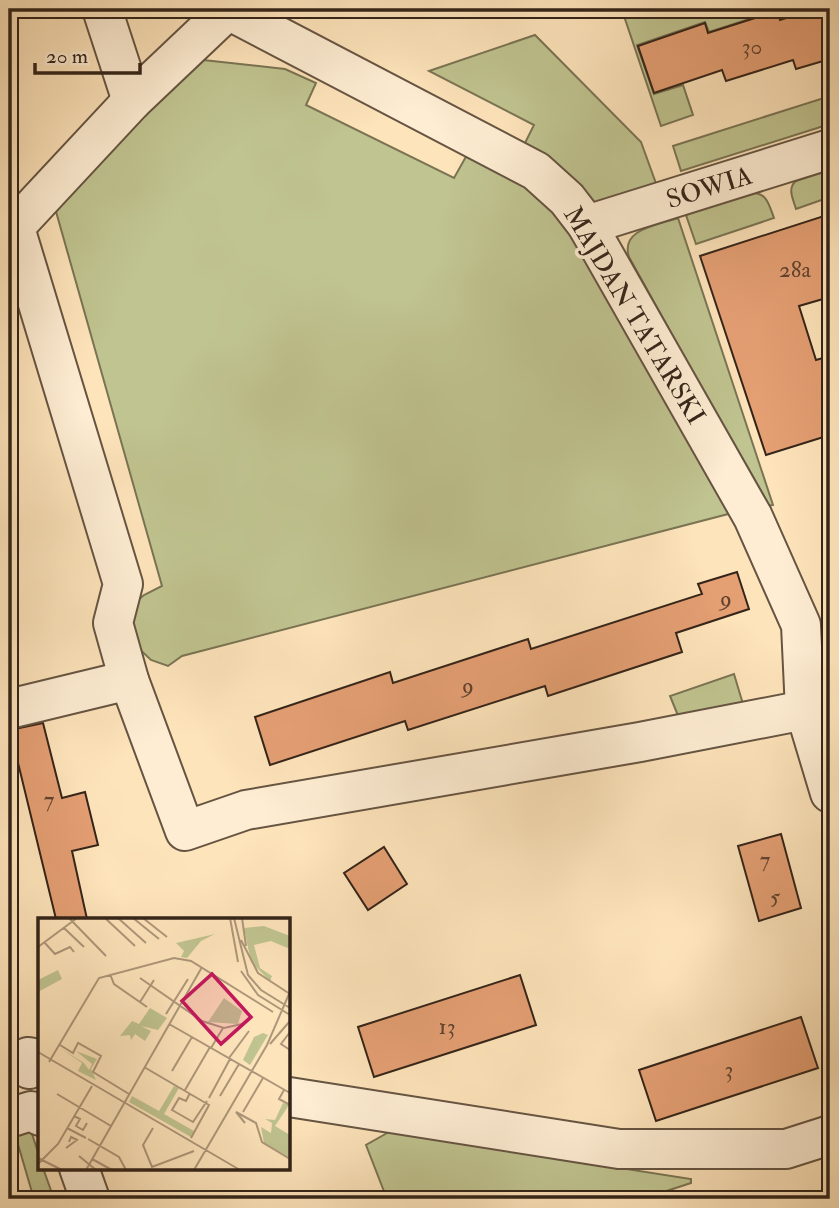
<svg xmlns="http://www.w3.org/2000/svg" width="839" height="1208" font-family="'IM FELL Double Pica',serif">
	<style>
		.green { fill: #c0c490; stroke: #7a7454; stroke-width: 2 }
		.building { fill: #e49f73; stroke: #342419; stroke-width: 2 }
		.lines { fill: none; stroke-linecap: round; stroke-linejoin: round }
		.minor-casing { stroke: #665442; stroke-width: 42 }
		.minor { stroke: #feedd3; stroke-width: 38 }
		.labels { text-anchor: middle; stroke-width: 7; stroke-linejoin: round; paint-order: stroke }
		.number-label { font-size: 23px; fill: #604330 }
		.street-label { font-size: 26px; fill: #342419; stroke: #feedd3 }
		.inset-road { fill: none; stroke: #ad977a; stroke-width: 2 }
		.view { fill: #c2185b; fill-opacity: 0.15; stroke: #c2185b; stroke-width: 3.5 }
		.inset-edge { fill: none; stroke: #342419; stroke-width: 3.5 }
	</style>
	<rect width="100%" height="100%" fill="#fee4bb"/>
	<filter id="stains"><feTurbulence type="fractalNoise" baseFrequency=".00286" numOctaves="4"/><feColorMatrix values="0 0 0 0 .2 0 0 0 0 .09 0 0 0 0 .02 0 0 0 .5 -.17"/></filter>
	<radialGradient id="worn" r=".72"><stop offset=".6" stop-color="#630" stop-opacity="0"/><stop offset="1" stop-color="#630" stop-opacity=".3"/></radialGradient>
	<g class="green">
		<path d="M624,9H812L781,19L777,10L709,32L705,22L637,45L654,94L683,85L693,115L661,126L622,10Z"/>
		<path d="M535,35L641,142L658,189L597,212L523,147L534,125L429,71Z"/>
		<path d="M194,59L285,69L316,83L306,105L454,178L468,153L533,190L575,238L732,513L182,656L168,666L151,660L135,645L131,606L144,595L162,586L55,208Z"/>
		<path d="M830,96V124L681,171L673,146Z"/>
		<path d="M830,170V197L796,209C793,199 787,188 796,181Z"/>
		<path d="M751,193C767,192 769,205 774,218L696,244L686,215Z"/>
		<path d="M678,218L773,505L767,506L629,257C620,229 658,225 678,218Z"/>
		<path d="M734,674L743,704L679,718L670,696Z"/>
		<path d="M30,1128L40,1158V1168H43L54,1199H34L15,1134Z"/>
		<path d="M389,1132L691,1179V1183L642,1199H387L366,1145Z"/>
	</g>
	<g class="building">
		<path d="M815,9H830V59L796,69L793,60L726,81L722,70L654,93L638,46L705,23L708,33L777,11L780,20Z"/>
		<path d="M830,214V297L799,306L816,360L830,356V435L766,455L700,256Z"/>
		<path d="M737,572L749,609L676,633L682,652L548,696L545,686L408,730L405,721L270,765L255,717L390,672L393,683L528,639L531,649L702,594L698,584Z"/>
		<path d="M43,723L62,798L85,792L98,845L72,851L87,919H56L10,730Z"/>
		<path d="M781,834L801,908L759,921L738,846Z"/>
		<path d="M384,847L407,884L368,910L344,873Z"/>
		<path d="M520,975L536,1025L374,1077L358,1027Z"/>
		<path d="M801,1017L818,1068L656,1121L639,1070Z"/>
	</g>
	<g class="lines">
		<g class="minor-casing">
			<g id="minor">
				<path d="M102,9L132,101L229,9"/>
				<path d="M228,10L536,171L567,199L587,225L753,517L801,625L805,710L830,793"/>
				<path d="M587,225L830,149"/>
				<path d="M15,228L123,584L113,623L129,680L185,831L246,810L640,742L805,710"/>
				<path d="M9,233L132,101"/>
				<path d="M9,709L129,680"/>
				<path d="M29,1069L28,1057L40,1059"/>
				<path d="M289,1097L619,1149H786L830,1135"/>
				<path d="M9,1118L31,1111L40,1116"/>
				<path d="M79,1168L90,1199"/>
			</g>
		</g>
		<use href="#minor" class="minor"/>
	</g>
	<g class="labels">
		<g class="number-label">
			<text x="752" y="54">30</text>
			<text x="795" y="277">28a</text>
			<text x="726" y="606">9</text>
			<text x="468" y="693">9</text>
			<text x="49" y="807">7</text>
			<text x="765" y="867">7</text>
			<text x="775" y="904">5</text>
			<text x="447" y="1034">13</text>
			<text x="729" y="1077">3</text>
		</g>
		<g class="street-label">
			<text transform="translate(709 187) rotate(-17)" y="9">SOWIA</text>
			<text transform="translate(635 315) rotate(59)" y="9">MAJDAN TATARSKI</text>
		</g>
	</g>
	<g transform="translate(38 918)">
		<rect width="252" height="252" fill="#fee4bb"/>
		<path d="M226,8L252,18V31L233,23L216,27L222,50L234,58L232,63L213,44L206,10ZM177,16L163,23L149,40L143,39L146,33L138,25ZM20,52L24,61L0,74V62ZM186,80L204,93L200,106L170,104ZM112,90L129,100L120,112L103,108L113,113L107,123L97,116L93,122L92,117L82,118L94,103L101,106ZM225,115L230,117L212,147L205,142L216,119ZM22,130L46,145L51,152L54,146L38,133L59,141L53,151L58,162L26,146L40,153L44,145ZM136,168L141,170L126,196L156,213L153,219L91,184L94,178L121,193ZM245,185L251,187L237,208L252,217V240L226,225L223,209L233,215L234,205L227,201L237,202Z" fill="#c0c490"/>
		<path class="inset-road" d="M31,0L68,38M67,0L97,28M80,0L108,25M95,0L121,21M105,0L129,19M192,0L200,44M196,0L210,57L223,72L252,90M204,0L208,28M26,10L46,29M203,22L220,55L252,76M6,24L17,36L32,29L36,34M0,29L39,0M203,53L220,77L252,97M72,56L76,66L109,89M102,60L164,103L186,110L204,106M102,84L116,62M128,96L150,61M131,106L252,175M252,114L243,126L252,132M232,126L252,103M22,127L35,135L40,125L63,138L55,154L91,176M173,130L185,110M0,134L202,252M191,140L211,113M11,144L61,60L136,40L153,43L235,94M106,149L171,187L153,220M134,153L154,119M147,172L172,129M246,172L241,181L252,187M152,175L148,183L141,180L134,192L155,204L169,183M19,176L73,208M182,178L201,146M171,180L192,141M205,194L225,160M36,198L42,201L38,208L45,212L49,205M207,205L198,194L218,205L224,224L252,241M29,210L48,220M115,210L105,227L114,249L156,233M50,221L81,239L88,252M28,230L39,222L33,219L31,224M41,238L58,252M0,240L24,252M54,241L74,252M0,246L20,226L54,168M48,252L164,49M156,252L229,127L251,76"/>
		<path class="view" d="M174,56L213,99L183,126L144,83Z"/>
		<rect width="252" height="252" class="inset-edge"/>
	</g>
	<rect width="839" height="1208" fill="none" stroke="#fee4bb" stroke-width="35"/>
	<rect x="10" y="10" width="818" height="1187" fill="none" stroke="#342419" stroke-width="3.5"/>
	<rect x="18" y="18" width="804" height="1173" fill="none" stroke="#342419" stroke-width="2"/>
	<path d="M35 63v10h105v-10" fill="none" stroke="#342419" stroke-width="3.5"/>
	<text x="46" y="63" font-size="21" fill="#342419" stroke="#feedd3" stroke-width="5" paint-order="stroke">20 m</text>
	<rect width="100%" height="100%" filter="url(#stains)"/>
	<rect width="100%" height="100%" fill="url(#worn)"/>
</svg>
